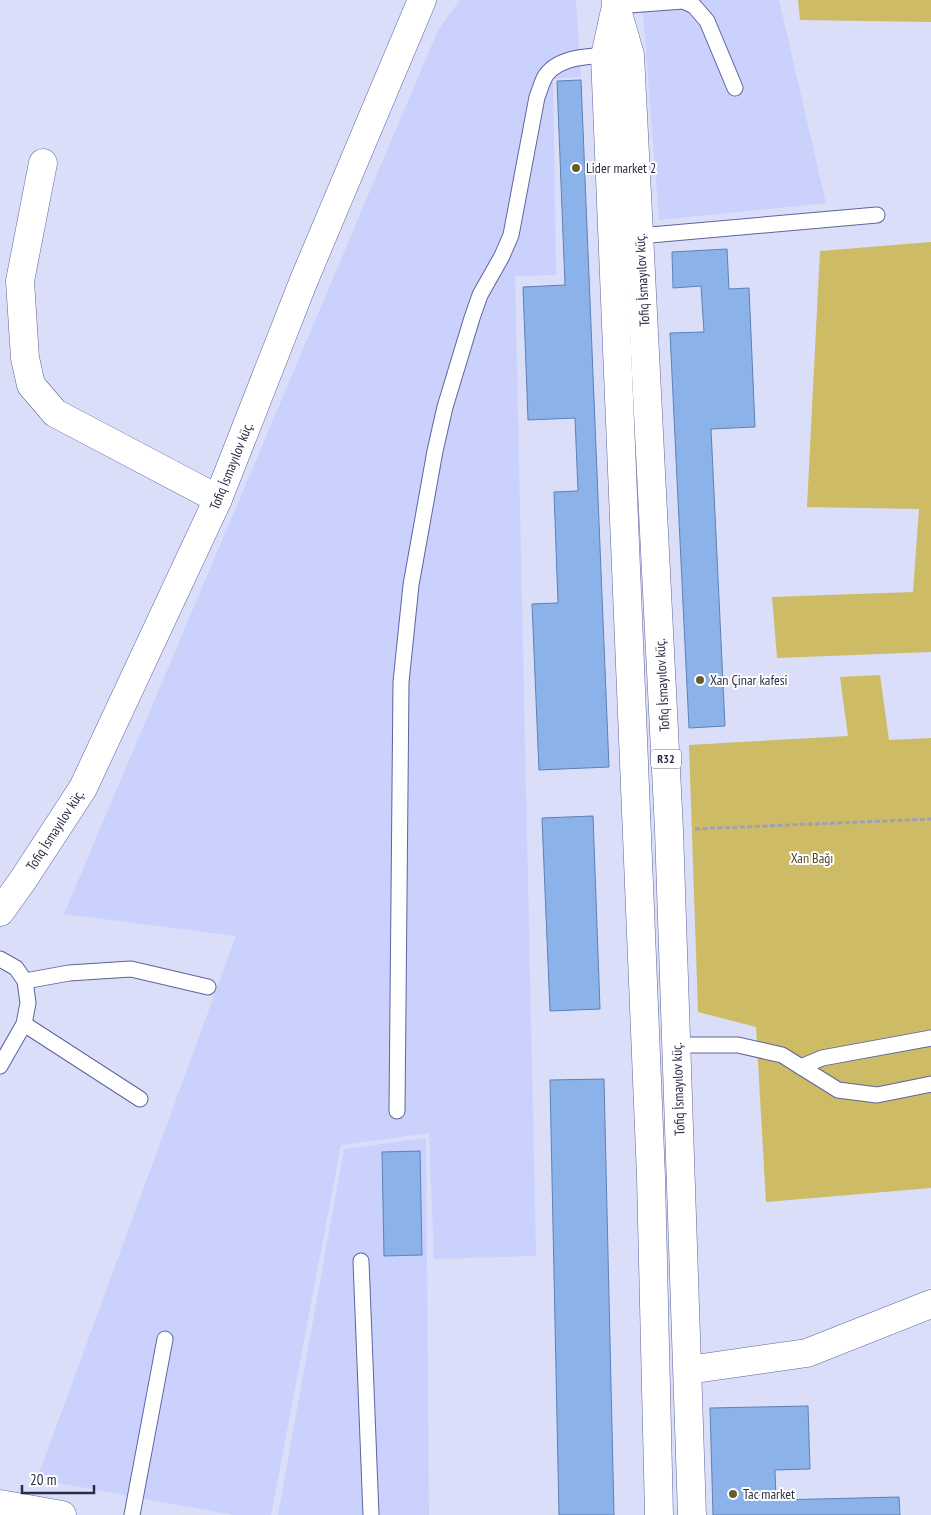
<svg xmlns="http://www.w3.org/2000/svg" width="931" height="1515" font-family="'PT Sans Narrow',sans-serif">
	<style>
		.built { fill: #cad1fc }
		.green { fill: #cdbb66 }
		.building { fill: #8cb2ea; stroke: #5d81b6 }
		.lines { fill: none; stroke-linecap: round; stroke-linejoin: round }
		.lane-casing { stroke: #5e649e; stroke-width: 17 }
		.street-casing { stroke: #5e649e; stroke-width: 29 }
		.primary-casing { stroke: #5e649e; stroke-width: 29 }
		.path { stroke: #9ca0ba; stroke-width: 3; stroke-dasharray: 5 2.5; stroke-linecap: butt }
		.lane { stroke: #fff; stroke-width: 15 }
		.street { stroke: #fff; stroke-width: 28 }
		.primary { stroke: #fff; stroke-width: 28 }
		.poi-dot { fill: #685d2a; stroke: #fff; stroke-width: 2 }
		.labels { text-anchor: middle; stroke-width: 4; stroke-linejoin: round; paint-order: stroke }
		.shield { fill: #fff; stroke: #6b6d7e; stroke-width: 1 }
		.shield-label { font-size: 12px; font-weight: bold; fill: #2b2e47 }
		.poi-label { font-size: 14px; fill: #2b2e47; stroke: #fff; text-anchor: start }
		.street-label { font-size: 14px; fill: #2b2e47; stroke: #fff }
		.park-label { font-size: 14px; fill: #534b23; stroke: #fff }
	</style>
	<rect width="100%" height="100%" fill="#dadef9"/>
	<g class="built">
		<path d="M460,0H576L581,77L553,79L556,275L515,276L536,1256L434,1259L429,1133L341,1145L271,1515H233L37,1479L236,936L64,914L438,30Z"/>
		<path d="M642,0H779L826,203L659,220Z"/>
		<path d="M426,1138L429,1515H278L344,1149Z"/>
	</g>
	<g class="green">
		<path d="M798,0H931V22L800,20Z"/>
		<path d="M931,242V652L777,658L772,597L913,592L919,509L807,507L820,251Z"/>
		<path d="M880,675L889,740L931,738V1188L766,1202L756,1027L698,1012L689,745L848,736L840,677Z"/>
	</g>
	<g class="building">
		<path d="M581,80L609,767L539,770L532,604L558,603L554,492L578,491L575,418L528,420L523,287L565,285L557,81Z"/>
		<path d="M727,249L729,289L749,288L755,427L711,429L725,726L689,728L670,333L704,332L701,286L673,288L672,252Z"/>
		<path d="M593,816L600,1009L550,1011L542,818Z"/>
		<path d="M604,1079L614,1515H559L550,1080Z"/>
		<path d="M420,1151L422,1255L384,1256L382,1152Z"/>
		<path d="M808,1406L810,1469L775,1470L776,1500L899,1497L900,1515H713L710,1408Z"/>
	</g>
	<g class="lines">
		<g class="lane-casing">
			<g id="lane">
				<path d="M616,6L683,1L694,6L707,21L735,88"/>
				<path d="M639,236L877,215"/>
				<path d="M0,959L16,968L25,981L28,1003L24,1024L0,1066"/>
				<path d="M25,981L69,973L131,969L208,987"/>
				<path d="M24,1024L140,1099"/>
				<path d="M677,1045H738L782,1055L838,1090L877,1095L931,1084"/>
				<path d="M801,1067L822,1058L931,1038"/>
				<path d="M397,1111L401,682L411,585L435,451L445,407L472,318L480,295L502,256L511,235L537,97C540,90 542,81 546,75C560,56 591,56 612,55"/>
				<path d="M361,1261L371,1515"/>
				<path d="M132,1515L165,1339"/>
			</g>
		</g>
		<g class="street-casing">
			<g id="street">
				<path d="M43,163L20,281L25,358L31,385L55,413L218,499"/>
				<path d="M0,912L23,880L83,788L218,499L304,280L422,0"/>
				<path d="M688,1370L807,1353L931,1304"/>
				<path d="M0,1504L62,1515"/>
			</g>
		</g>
		<g class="primary-casing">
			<g id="primary">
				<path d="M616,0V6L605,56L651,1177L659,1515"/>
				<path d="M617,10L630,55L669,830L692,1515"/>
			</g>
		</g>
		<path class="path" d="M695,829L931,819"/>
		<use href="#lane" class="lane"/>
		<use href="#street" class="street"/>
		<use href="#primary" class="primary"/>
	</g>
	<g class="poi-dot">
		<circle cx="576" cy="168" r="5"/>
		<circle cx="700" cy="680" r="5"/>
		<circle cx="733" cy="1494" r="5"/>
	</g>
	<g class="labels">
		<rect class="shield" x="651" y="749.5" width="30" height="19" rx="4"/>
		<g class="shield-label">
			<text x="666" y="763">R32</text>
		</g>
		<g class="poi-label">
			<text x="586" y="173">Lider market 2</text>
			<text x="710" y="685">Xan Çinar kafesi</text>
			<text x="743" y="1499">Tac market</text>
		</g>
		<g class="street-label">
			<text transform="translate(642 280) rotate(-93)" y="5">Tofiq İsmayılov küç.</text>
			<text transform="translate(231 466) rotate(-68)" y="5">Tofiq İsmayılov küç.</text>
			<text transform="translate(662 685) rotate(-93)" y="5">Tofiq İsmayılov küç.</text>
			<text transform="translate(55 830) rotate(-57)" y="5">Tofiq İsmayılov küç.</text>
			<text transform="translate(678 1089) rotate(-92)" y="5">Tofiq İsmayılov küç.</text>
		</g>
		<g class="park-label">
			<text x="812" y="863">Xan Bağı</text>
		</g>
	</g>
	<path d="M22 1485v8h72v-8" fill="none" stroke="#2b2e47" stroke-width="2.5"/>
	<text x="30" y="1485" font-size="15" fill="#2b2e47" stroke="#ffffff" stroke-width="4" paint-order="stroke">20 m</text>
</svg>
